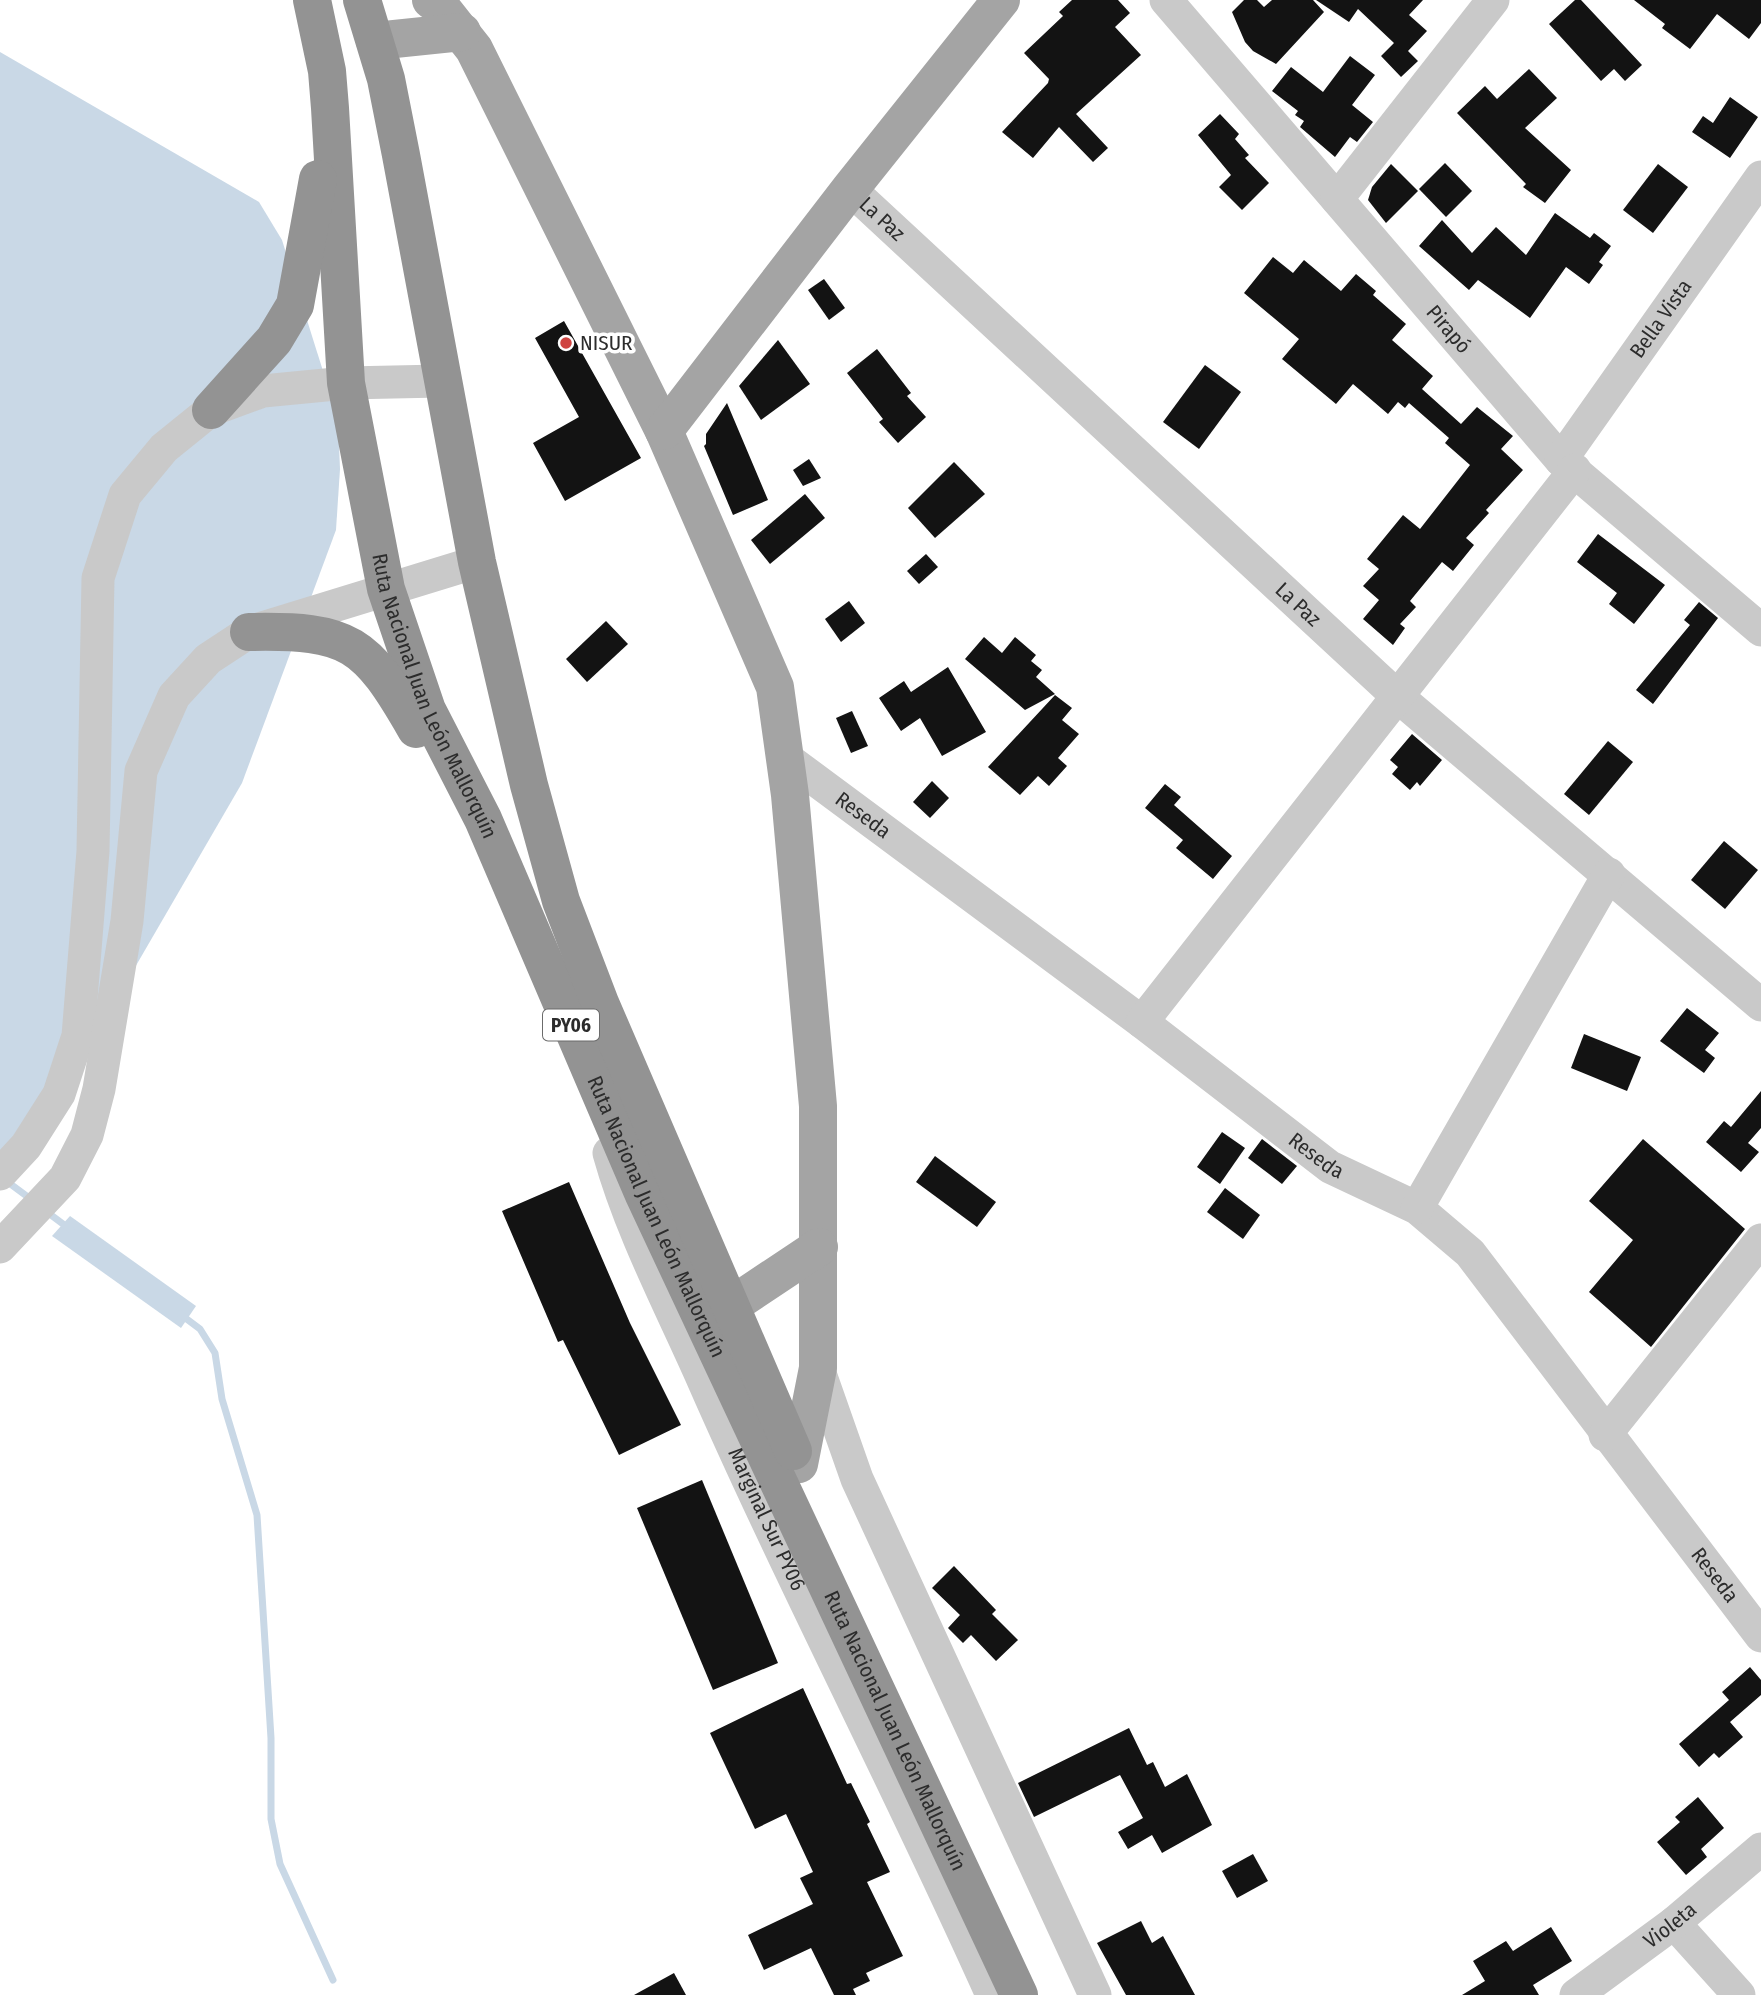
<svg xmlns="http://www.w3.org/2000/svg" width="1761" height="1995" font-family="'Fira Sans Condensed',sans-serif">
	<style>
		.water { fill: #c9d8e6 }
		.lines { fill: none; stroke-linecap: round; stroke-linejoin: round }
		.stream { stroke: #c9d8e6; stroke-width: 7 }
		.building { fill: #131313 }
		.minor { stroke: #c9c9c9; stroke-width: 33 }
		.major { stroke: #a4a4a4; stroke-width: 38 }
		.highway { stroke: #939393; stroke-width: 38 }
		.poi-dot { fill: #cf4542; stroke: #fff; stroke-width: 2.5 }
		.labels { text-anchor: middle; stroke-width: 7; stroke-linejoin: round; paint-order: stroke }
		.shield { fill: #fff; stroke: #6b6b6b; stroke-width: 2 }
		.shield-label { font-size: 19px; font-weight: bold; fill: #2c2c2c }
		.street-label { font-size: 21px; fill: #2c2c2c; stroke: #fff }
		.poi-label { font-size: 21px; fill: #2c2c2c; stroke: #fff; text-anchor: start }
	</style>
	<rect width="100%" height="100%" fill="#fff"/>
	<g class="water">
		<path d="M0,52L259,202L282,240L338,419L340,469L336,530L242,783L15,1174L0,1189Z"/>
		<path d="M70,1216L196,1306L181,1328L52,1236Z"/>
	</g>
	<g class="lines">
		<g class="stream">
			<path d="M5,1180L32,1200"/>
			<path d="M47,1212L71,1230"/>
			<path d="M180,1314L200,1329L215,1353L222,1399L257,1515L271,1738V1819L280,1864L333,1980"/>
		</g>
	</g>
	<g class="building">
		<path d="M1072,0H1118L1130,13L1115,27L1141,55L1076,114L1108,148L1093,162L1059,127L1033,158L1002,132L1048,83L1049,79L1024,53L1063,16L1059,12Z"/>
		<path d="M1244,0H1257L1264,7L1272,0H1313L1324,12L1276,64L1253,51L1245,42L1232,12Z"/>
		<path d="M1316,0H1423L1409,15L1427,31L1408,51L1418,61L1401,77L1381,56L1394,43L1358,9L1349,22Z"/>
		<path d="M1575,0H1581L1642,65L1625,81L1614,69L1601,81L1549,24Z"/>
		<path d="M1634,0H1761V23L1749,39L1717,14L1690,49L1662,28L1665,24Z"/>
		<path d="M1350,56L1375,75L1352,105L1373,122L1357,142L1350,137L1335,157L1300,127L1304,121L1295,115L1298,111L1272,91L1291,67L1323,92Z"/>
		<path d="M1529,69L1557,98L1525,128L1571,170L1545,203L1523,187L1526,184L1457,113L1485,86L1497,99Z"/>
		<path d="M1730,97L1758,117L1730,158L1692,132L1703,116L1713,123Z"/>
		<path d="M1220,114L1239,134L1235,139L1249,155L1245,158L1269,183L1242,210L1219,187L1231,175L1198,135Z"/>
		<path d="M1445,163L1472,191L1446,217L1419,189Z"/>
		<path d="M1391,164L1418,191L1386,223L1368,200L1372,187Z"/>
		<path d="M1658,164L1688,187L1653,233L1623,210Z"/>
		<path d="M1555,213L1590,238L1594,233L1611,246L1599,262L1603,265L1589,284L1566,267L1530,318L1478,280L1469,290L1419,246L1442,220L1472,253L1496,227L1526,255Z"/>
		<path d="M1273,257L1293,273L1304,260L1341,291L1356,274L1376,291L1373,295L1406,324L1392,340L1433,376L1422,389L1461,424L1477,407L1513,436L1501,449L1523,470L1486,510L1489,513L1466,538L1474,545L1453,571L1442,562L1410,601L1416,607L1400,624L1405,628L1393,645L1363,619L1379,600L1363,586L1379,569L1367,559L1403,515L1420,529L1470,465L1445,443L1449,438L1409,403L1405,408L1398,402L1388,414L1353,384L1336,404L1282,359L1299,339L1244,293Z"/>
		<path d="M824,279L845,308L829,320L808,290Z"/>
		<path d="M564,321L641,458L565,501L533,443L579,417L535,338Z"/>
		<path d="M778,340L810,384L761,420L739,386Z"/>
		<path d="M877,349L911,393L907,396L926,417L898,443L879,422L883,419L847,373Z"/>
		<path d="M1205,365L1241,392L1199,449L1163,422Z"/>
		<path d="M727,403L768,500L733,515L704,446L706,444V434Z"/>
		<path d="M809,459L821,478L803,486L793,470Z"/>
		<path d="M954,462L985,494L935,538L908,508Z"/>
		<path d="M805,494L825,518L770,564L751,540Z"/>
		<path d="M1598,534L1665,585L1634,624L1609,604L1617,593L1577,562Z"/>
		<path d="M926,554L938,567L919,584L907,571Z"/>
		<path d="M849,601L865,623L841,642L825,619Z"/>
		<path d="M1699,602L1718,618L1653,704L1636,690L1690,625L1684,620Z"/>
		<path d="M606,621L628,644L587,682L566,659Z"/>
		<path d="M984,637L1002,653L1015,637L1036,655L1031,661L1042,670L1036,677L1055,694L1025,710L965,659Z"/>
		<path d="M948,667L986,732L942,756L920,718L901,731L879,698L904,681L911,692Z"/>
		<path d="M1055,695L1072,708L1062,720L1079,734L1058,758L1067,766L1049,786L1038,776L1020,795L988,767Z"/>
		<path d="M852,711L868,746L851,753L836,718Z"/>
		<path d="M1412,734L1442,760L1420,786L1417,782L1410,790L1392,774L1398,767L1390,760Z"/>
		<path d="M1608,741L1633,762L1589,815L1564,794Z"/>
		<path d="M932,781L949,798L930,818L913,802Z"/>
		<path d="M1165,784L1181,797L1174,805L1232,856L1213,879L1176,848L1183,840L1145,808Z"/>
		<path d="M1724,841L1758,870L1725,909L1691,880Z"/>
		<path d="M1687,1008L1719,1033L1705,1050L1715,1058L1704,1073L1660,1041Z"/>
		<path d="M1584,1034L1641,1057L1627,1091L1571,1068Z"/>
		<path d="M1761,1091V1128L1748,1143L1759,1152L1741,1172L1706,1142L1724,1121L1731,1127Z"/>
		<path d="M1222,1132L1245,1148L1220,1184L1197,1167Z"/>
		<path d="M1262,1139L1297,1166L1282,1184L1248,1158Z"/>
		<path d="M1643,1139L1745,1229L1651,1347L1589,1292L1633,1240L1589,1201Z"/>
		<path d="M935,1156L996,1202L977,1227L916,1182Z"/>
		<path d="M569,1182L630,1323L681,1425L619,1455L563,1340L558,1342L502,1211Z"/>
		<path d="M1225,1188L1260,1215L1243,1239L1207,1212Z"/>
		<path d="M702,1480L778,1663L713,1690L637,1508Z"/>
		<path d="M954,1566L996,1610L992,1614L1018,1640L996,1661L971,1635L963,1643L948,1628L960,1615L932,1588Z"/>
		<path d="M1750,1667L1761,1680V1695L1730,1722L1743,1737L1719,1758L1714,1753L1699,1767L1679,1744L1729,1700L1722,1692Z"/>
		<path d="M803,1688L847,1784L851,1783L870,1822L867,1824L890,1872L867,1882L903,1956L866,1973L870,1981L853,1989L856,1995H834L811,1948L764,1970L748,1935L813,1904L800,1878L813,1872L786,1814L755,1829L710,1733Z"/>
		<path d="M1129,1728L1147,1765L1153,1762L1165,1787L1187,1774L1212,1825L1162,1853L1152,1835L1128,1849L1118,1832L1143,1818L1120,1775L1034,1817L1018,1783Z"/>
		<path d="M1698,1797L1724,1828L1701,1849L1707,1857L1686,1875L1657,1842L1680,1822L1675,1817Z"/>
		<path d="M1253,1854L1268,1881L1237,1898L1222,1871Z"/>
		<path d="M1141,1921L1152,1943L1163,1936L1195,1995H1126L1097,1943Z"/>
		<path d="M1551,1927L1572,1961L1533,1985L1539,1995H1462L1485,1981L1473,1961L1506,1941L1513,1951Z"/>
		<path d="M674,1973L686,1995H634Z"/>
	</g>
	<g class="lines">
		<g class="minor">
			<path id="s1" d="M1166,0L1561,460L1761,630"/>
			<path id="s2" d="M850,189L1397,696L1761,1005"/>
			<path d="M1337,199L1493,0"/>
			<path id="s3" d="M1561,460L1761,177"/>
			<path id="s4" d="M786,758L1142,1022L1330,1167L1417,1208L1470,1253L1761,1636"/>
			<path d="M1142,1022L1575,470"/>
			<path id="s5" d="M609,1153C631,1232 671,1307 704,1382C795,1589 900,1789 992,1995"/>
			<path d="M0,1174L26,1146L59,1094L78,1036L93,851L98,578L125,495L164,448L211,410L263,391L346,383L441,381"/>
			<path d="M1417,1208L1609,874"/>
			<path d="M0,1247L65,1178L87,1135L99,1089L127,921L141,771L174,696L208,659L249,632L477,562"/>
			<path d="M818,1368L857,1479L1095,1995"/>
			<path d="M1605,1435L1761,1240"/>
			<path d="M1674,1923L1739,1995"/>
			<path id="s6" d="M1576,1995L1674,1923L1761,1849"/>
		</g>
		<g class="major">
			<path d="M431,0L440,6L474,49L664,431L775,687L790,795L818,1106V1368L799,1464"/>
			<path d="M375,41L462,32"/>
			<path d="M664,431L850,189L1001,0"/>
			<path d="M707,1327L732,1305L819,1247"/>
		</g>
		<g class="highway">
			<path id="s7" d="M312,0L327,71L330,108L346,383L386,589L427,710L483,819L644,1195L1019,1995"/>
			<path d="M362,0L386,79L401,155L477,562L529,785L561,901L600,1003L793,1451"/>
			<path d="M211,410L274,340L295,305L318,179"/>
			<path d="M249,632C350,630 366,642 416,729"/>
		</g>
	</g>
	<circle class="poi-dot" cx="566" cy="343" r="7"/>
	<g class="labels">
		<rect class="shield" x="543" y="1009.5" width="56" height="31" rx="5"/>
		<g class="shield-label">
			<text x="571" y="1032">PY06</text>
		</g>
		<g class="street-label">
			<text dy="7" stroke="none"><textPath href="#s2" startOffset="44">La Paz</textPath></text>
			<text dy="7" stroke="none"><textPath href="#s3" startOffset="173">Bella Vista</textPath></text>
			<text dy="7" stroke="none"><textPath href="#s1" startOffset="434">Pirapó</textPath></text>
			<text dy="7" stroke="none"><textPath href="#s2" startOffset="611">La Paz</textPath></text>
			<text dy="7" stroke="none"><textPath href="#s7" startOffset="712">Ruta Nacional Juan León Mallorquín</textPath></text>
			<text dy="7" stroke="none"><textPath href="#s4" startOffset="96">Reseda</textPath></text>
			<text dy="7" stroke="none"><textPath href="#s4" startOffset="663">Reseda</textPath></text>
			<text dy="7" stroke="none"><textPath href="#s7" startOffset="1279">Ruta Nacional Juan León Mallorquín</textPath></text>
			<text dy="7" stroke="none"><textPath href="#s5" startOffset="399">Marginal Sur PY06</textPath></text>
			<text dy="7" stroke="none"><textPath href="#s4" startOffset="1251">Reseda</textPath></text>
			<text dy="7" stroke="none"><textPath href="#s7" startOffset="1846">Ruta Nacional Juan León Mallorquín</textPath></text>
			<text dy="7" stroke="none"><textPath href="#s6" startOffset="117">Violeta</textPath></text>
		</g>
		<g class="poi-label">
			<text x="580" y="350">NISUR</text>
		</g>
	</g>
</svg>
